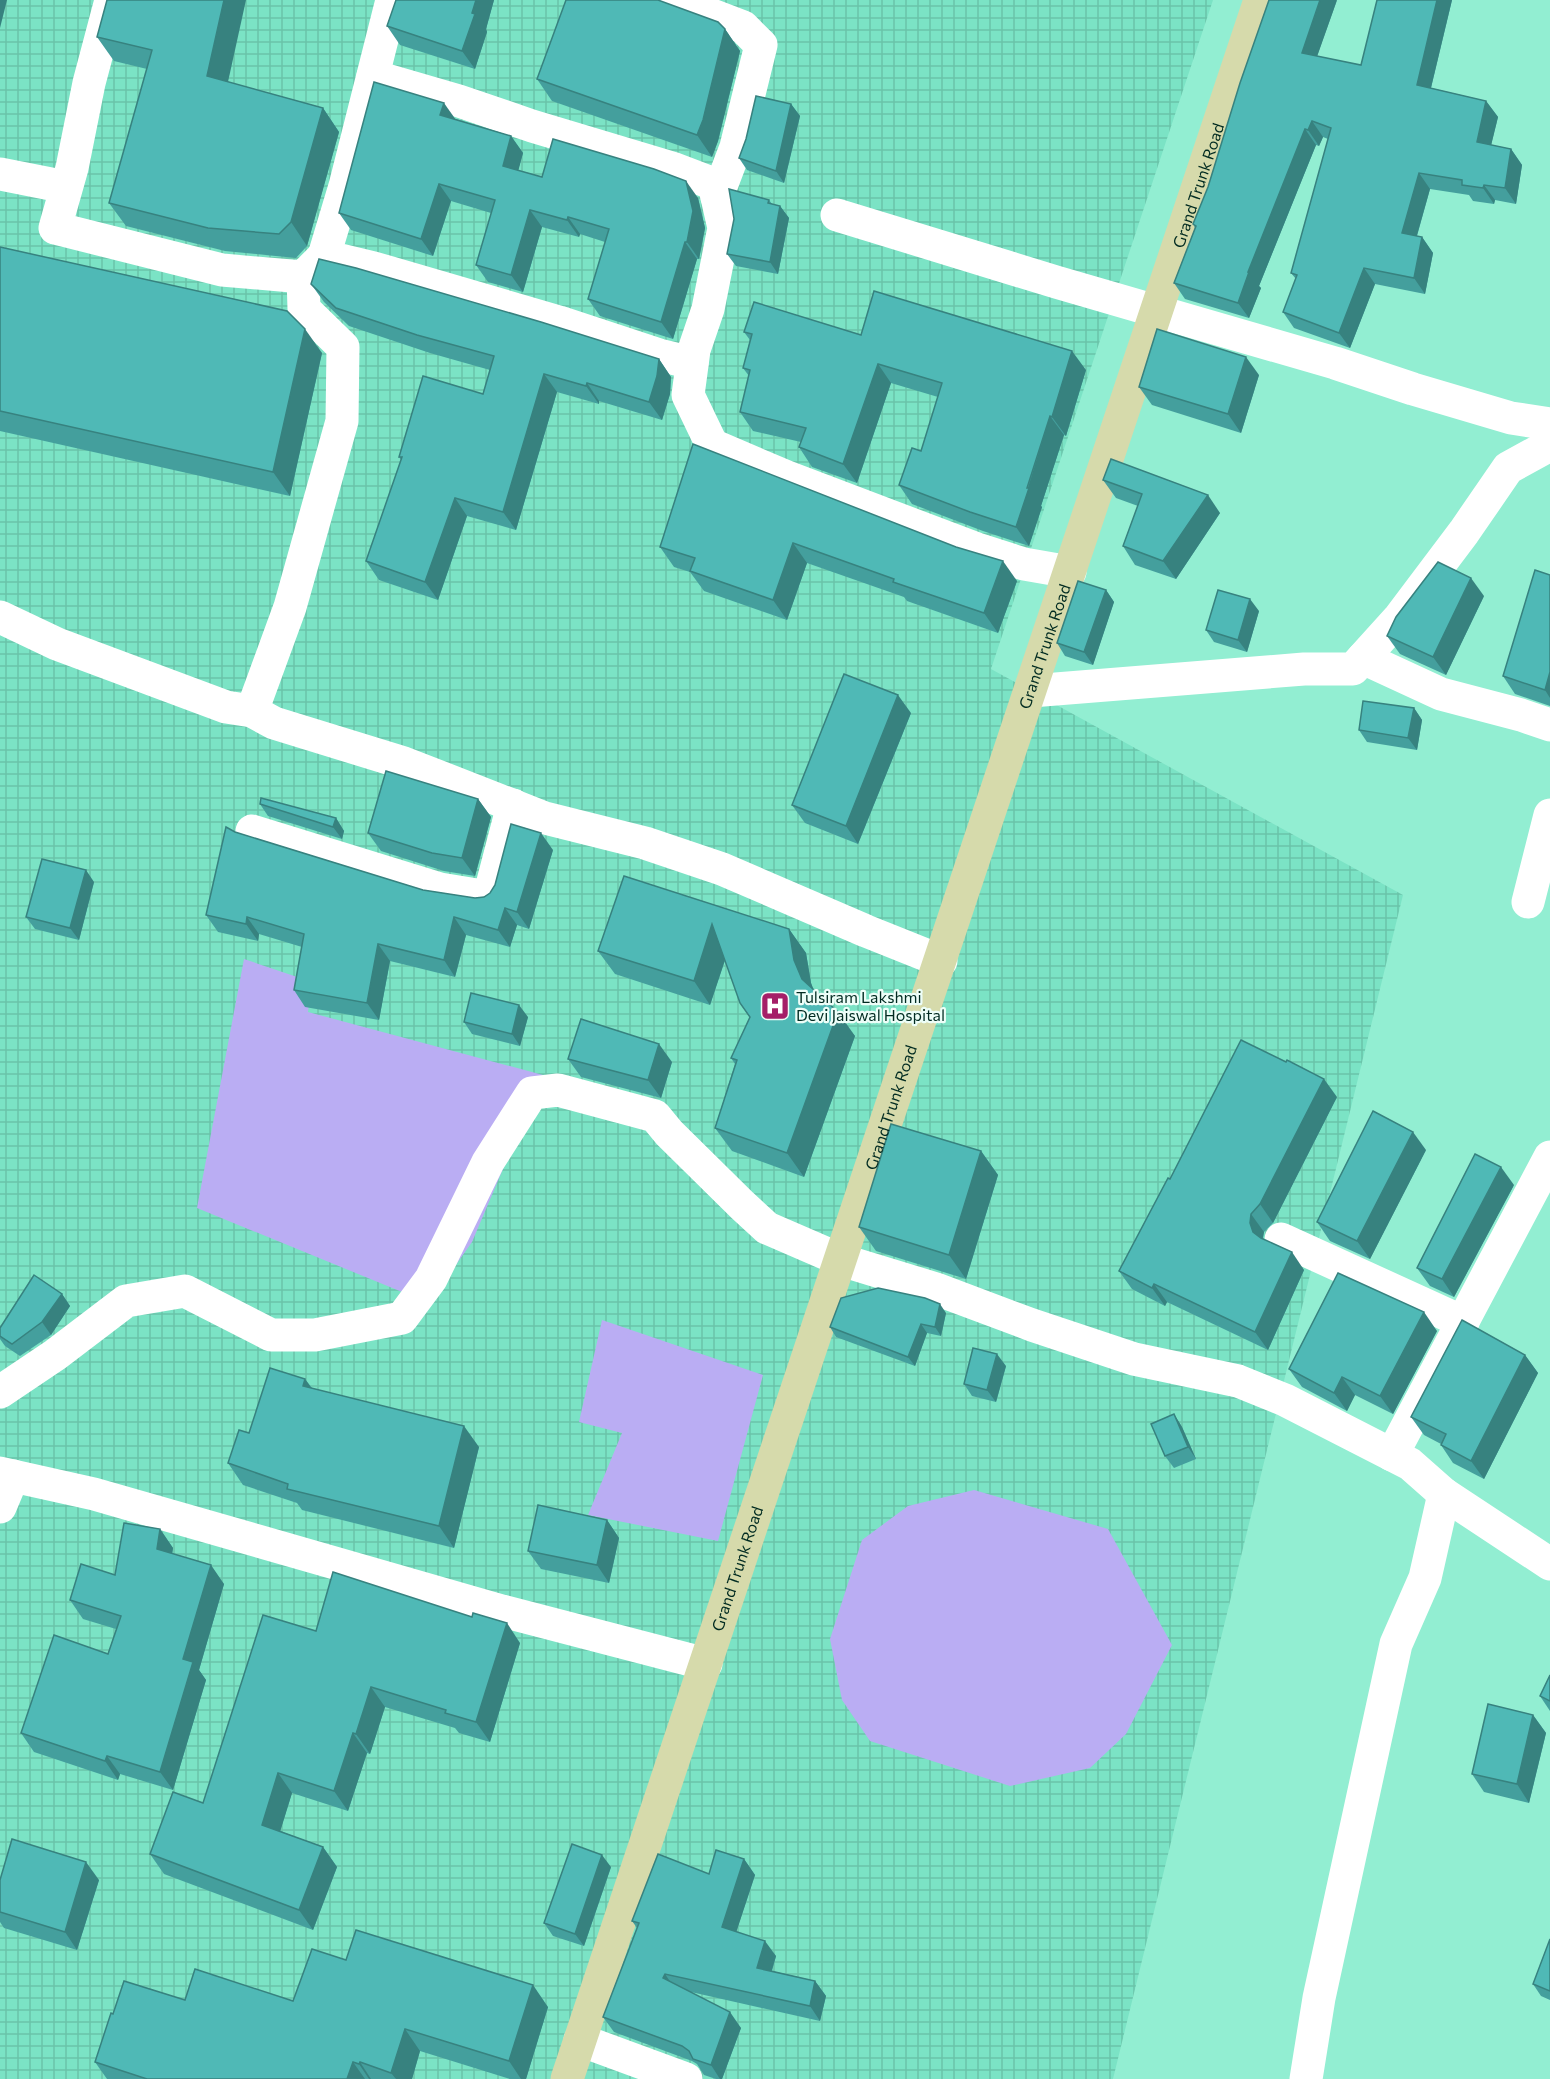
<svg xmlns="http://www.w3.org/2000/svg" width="1550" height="2079" font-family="Commissioner,sans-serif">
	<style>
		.industrial { fill: url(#industrial-grid) }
		.water { fill: #baadf3 }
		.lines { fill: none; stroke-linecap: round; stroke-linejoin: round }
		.minor { stroke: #fff; stroke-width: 33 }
		.major { stroke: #d6daab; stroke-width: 33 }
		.wall { fill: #449f9d }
		.shaded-wall { fill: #37827f }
		.building { fill: #4fb9b6; stroke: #37827f; stroke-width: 1.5 }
		.labels { text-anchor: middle; stroke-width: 4.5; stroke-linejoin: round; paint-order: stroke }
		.street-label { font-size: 16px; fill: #012b21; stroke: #edfef8 }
		.poi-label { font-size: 16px; fill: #012b21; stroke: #edfef8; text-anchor: start }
	</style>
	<defs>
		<pattern id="industrial-grid" width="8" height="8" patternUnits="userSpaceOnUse" patternTransform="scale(1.5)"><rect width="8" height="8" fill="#7be3c5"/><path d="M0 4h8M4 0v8" fill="none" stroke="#69c3a9"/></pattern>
	</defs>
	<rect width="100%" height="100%" fill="#92eed2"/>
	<path class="industrial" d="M0,0H1213L991,669L1403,895L1113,2079H0Z"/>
	<g class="water">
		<path d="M244,959L312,982L308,1012L543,1075L472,1242L429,1303L197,1208Z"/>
		<path d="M602,1320L763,1375L718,1541L588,1515L622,1433L579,1422Z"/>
		<path d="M974,1490L1108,1529L1172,1645L1126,1734L1090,1768L1010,1786L870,1741L842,1700L830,1639L862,1540L908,1506Z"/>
	</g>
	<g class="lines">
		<g class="minor">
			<path d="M111,0L89,83L72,168L55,228L222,270L303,277L324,256"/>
			<path d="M392,0L345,186L324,256L374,268L559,322L659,355L692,363"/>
			<path d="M673,0L743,27L761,45L736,147L717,197"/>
			<path d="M373,76L459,101L532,126L672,168L714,184L724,228L708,309L694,350L688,395L712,445L787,477L977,549L1024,564L1070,572"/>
			<path d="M0,174L66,187"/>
			<path d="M837,215L1056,282L1335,363L1413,389L1511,418L1550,424"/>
			<path d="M0,617L57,644L226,707L252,711L274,723L404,763L545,818L645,843L722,869L866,931L941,961"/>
			<path d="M1363,658L1441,694L1521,715L1550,725"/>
			<path d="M1031,691L1304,669H1353L1400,617L1464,532L1508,468L1550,445"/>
			<path d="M252,711L290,607L342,421L343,347L304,309L303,277"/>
			<path d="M252,831L440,889L489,897L513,805"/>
			<path d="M1528,902L1550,815"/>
			<path d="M1281,1239L1463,1322"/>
			<path d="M0,1392L55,1355L126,1301L185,1291L271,1335H315L402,1318L431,1279L488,1162L532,1093L558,1090L655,1116L669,1133L742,1205L767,1228L841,1260L936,1289L1032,1325L1134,1359L1238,1381L1285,1400L1410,1464L1444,1494L1550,1564"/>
			<path d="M1392,1455L1550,1157"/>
			<path d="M0,1473L94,1494L502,1611L706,1664"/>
			<path d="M0,1507L13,1476"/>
			<path d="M580,2040L686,2079"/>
			<path d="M1306,2079L1319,1998L1396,1644L1425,1578L1444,1494"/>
		</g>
		<path class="major" id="s1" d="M567,2079L1260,0"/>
	</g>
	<g class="wall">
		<path d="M107,0L228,82L323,108L339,132L307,246L296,258L225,251L126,226L109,203L147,69L114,61L97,37Z"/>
		<path d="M396,0H494L486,29L487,32L475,69L400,45L387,26Z"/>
		<path d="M1337,0L1317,56L1361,65L1377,0H1452L1431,88L1486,101L1498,117L1491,145L1511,149L1522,165L1516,204L1495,200L1494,204L1473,201L1469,195L1430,189L1417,236L1422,237L1433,253L1425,294L1375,284L1350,348L1294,328L1283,312L1296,279L1291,273L1328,139L1323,137L1319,146L1316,145L1259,286L1261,288L1249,318L1185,299L1174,283L1195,228L1193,224Z"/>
		<path d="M725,29L740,51L718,141L712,157L552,101L537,79Z"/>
		<path d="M791,104L800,116L784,183L747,170L739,158L746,139Z"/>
		<path d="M456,119L511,136L523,153L518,170L542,177L698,198L705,228L699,259H697L673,339L600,316L588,299L605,242L580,234L579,237L542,227L523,292L488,282L476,265L491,213L451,201L433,256L351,230L339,213Z"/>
		<path d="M769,200L772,204L780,206L789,218L778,274L736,266L727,254Z"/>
		<path d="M0,247L322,353L290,496L0,431Z"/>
		<path d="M311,284L659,359L671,377L670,394L662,420L599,401V404L557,392L516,530L467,516L438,600L379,580L366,561L401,460L399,457L483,394L490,370L430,353L349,326L324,302Z"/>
		<path d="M744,332L861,335L1086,370L1066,436L1064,435L1041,506L1042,507L1029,546L983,531L912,504L899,485L921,451L938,397L891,383L857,483L812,467L799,447L801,442L753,431L740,412L749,376L743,368L750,340Z"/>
		<path d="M1259,375L1241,433L1152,405L1139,387Z"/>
		<path d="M693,444L1017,581L998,633L907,601L904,597L807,563L787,620L704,591L690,572L674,567L660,547Z"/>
		<path d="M1103,480L1220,513L1176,579L1135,565L1123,546L1138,506L1116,498Z"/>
		<path d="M1550,575V706L1515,694L1503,676Z"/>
		<path d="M1106,590L1114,602L1093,665L1065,656L1057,643Z"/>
		<path d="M1484,596L1446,675L1400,654L1387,636Z"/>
		<path d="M1259,611L1247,652L1214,642L1206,630Z"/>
		<path d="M1414,708L1422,720L1417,750L1367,742L1359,730Z"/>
		<path d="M911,713L858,844L805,823L792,805Z"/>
		<path d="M261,798L336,818L344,831L342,839L268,816L260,804Z"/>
		<path d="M478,799L491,817L475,876L444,871L381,851L368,833Z"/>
		<path d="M235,832L423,890L475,898L484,897L553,850L529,929L517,925L510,947L466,935L455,977L390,961L379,1020L305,1007L294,990L302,947L259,934L258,941L218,932L206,915Z"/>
		<path d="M94,882L79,940L35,929L26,917Z"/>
		<path d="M789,929L806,953L811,983L813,989L855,1036L804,1177L732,1151L715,1128L735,1064L731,1058L750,1017L740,1003L725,960L710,1005L615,974L598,951Z"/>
		<path d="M528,1017L520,1046L472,1034L464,1022Z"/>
		<path d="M568,1059L672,1062L661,1098L581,1077Z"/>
		<path d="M1337,1097L1273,1223L1264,1232L1263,1239L1304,1270L1268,1350L1167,1302L1165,1306L1132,1289L1119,1271L1170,1179Z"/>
		<path d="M1426,1150L1370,1259L1330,1241L1317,1222Z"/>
		<path d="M981,1151L998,1175L966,1279L876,1251L859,1227Z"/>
		<path d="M1514,1185L1454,1297L1430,1286L1417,1268Z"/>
		<path d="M62,1294L70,1306L51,1335L20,1356L5,1346L0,1339V1328Z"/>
		<path d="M946,1313L941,1336L927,1333L915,1366L836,1337L830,1327Z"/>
		<path d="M1437,1331L1393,1414L1355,1395L1347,1411L1302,1387L1289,1369Z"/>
		<path d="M1525,1355L1538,1373L1484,1479L1453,1463L1441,1445V1444L1424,1435L1411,1417Z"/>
		<path d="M1006,1366L996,1402L972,1396L964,1384Z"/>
		<path d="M305,1379L312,1388L479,1447L454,1548L302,1510L297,1503L243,1485L228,1463L249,1433Z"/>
		<path d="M1174,1414L1182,1427L1196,1459L1174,1468L1165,1456Z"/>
		<path d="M607,1520L619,1538L609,1583L541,1569L528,1551Z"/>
		<path d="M160,1529L173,1548L172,1554L224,1584L199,1670L206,1680L173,1790L120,1774L118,1780L34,1752L21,1733L108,1654L116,1629L83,1619L70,1600L115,1575Z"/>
		<path d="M316,1631L520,1643L490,1742L459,1733L455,1728L385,1707L370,1754L367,1753L348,1811L292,1793L280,1831L323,1847L337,1867L313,1930L164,1874L150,1854L203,1803Z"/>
		<path d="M1550,1675V1711L1540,1696Z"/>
		<path d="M1533,1715L1546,1733L1529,1803L1484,1792L1472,1774Z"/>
		<path d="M744,1859L755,1875L736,1932L776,1956L772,1971L815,1981L826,1996L820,2021L691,1992L741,2028L722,2079H716L704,2075L697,2064L692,2061L614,2032L603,2017L637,1928L632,1921L709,1874Z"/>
		<path d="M611,1867L584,1946L553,1936L544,1923Z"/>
		<path d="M0,1880H99L77,1950L4,1928L0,1922Z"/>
		<path d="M1550,1939V2000L1541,1996L1533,1984Z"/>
		<path d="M346,1960L548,2007L526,2079H510L420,2051L412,2079H107L95,2062L113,2014L185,2000L293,2001Z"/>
	</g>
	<g class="shaded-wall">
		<path d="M0,0H7L0,28Z"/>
		<path d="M224,0H246L224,100L207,76Z"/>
		<path d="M476,0H494L486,29L487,32L475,69L462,51Z"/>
		<path d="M1320,0H1337L1313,68L1302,53Z"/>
		<path d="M1437,0H1452L1428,100L1417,85Z"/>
		<path d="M725,29L740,51L718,141L712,157L697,135Z"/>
		<path d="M1486,101L1498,117L1488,158L1477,142Z"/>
		<path d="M444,103L456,120L440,115Z"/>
		<path d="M791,104L800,116L784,183L776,171Z"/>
		<path d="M323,108L339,132L307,246L291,222Z"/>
		<path d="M1312,121L1323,137L1319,146L1308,130Z"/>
		<path d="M1305,129L1316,145L1259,286L1261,288L1249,318L1238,303L1248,272Z"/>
		<path d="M511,136L523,153L515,183L503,166Z"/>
		<path d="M1511,149L1522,165L1516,204L1505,188Z"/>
		<path d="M1419,173L1430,189L1413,249L1402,233Z"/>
		<path d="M686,181L698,198L705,228L699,259L687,242Z"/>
		<path d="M439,184L451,201L433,256L421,239Z"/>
		<path d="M1484,185L1495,200L1494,204L1483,188Z"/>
		<path d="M780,206L789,218L778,274L770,262Z"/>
		<path d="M530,210L542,227L523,292L511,275Z"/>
		<path d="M568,217L580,234L579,237L567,220Z"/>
		<path d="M1422,237L1433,253L1425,294L1414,278Z"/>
		<path d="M685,242L697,259L673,339L661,322Z"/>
		<path d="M1364,268L1375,284L1350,348L1339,333Z"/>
		<path d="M305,329L322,353L290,496L273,472Z"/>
		<path d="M1072,351L1086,370L1066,436L1052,417Z"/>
		<path d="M1246,357L1259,375L1241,433L1228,414Z"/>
		<path d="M659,359L671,377L670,394L662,420L649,402Z"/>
		<path d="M878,364L891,383L857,483L843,464Z"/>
		<path d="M544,374L557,392L516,530L503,512Z"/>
		<path d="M587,383L599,401V404L586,386Z"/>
		<path d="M1050,416L1064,435L1041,506L1042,507L1029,546L1016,527Z"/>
		<path d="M1208,495L1220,513L1176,579L1163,561Z"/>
		<path d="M455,498L467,516L438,600L425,582Z"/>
		<path d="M793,543L807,563L787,620L773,600Z"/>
		<path d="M1003,561L1017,581L998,633L984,613Z"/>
		<path d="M1471,578L1484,596L1446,675L1433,657Z"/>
		<path d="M1106,590L1114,602L1093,665L1084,652Z"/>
		<path d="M1250,599L1259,611L1247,652L1238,640Z"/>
		<path d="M1550,672V698L1545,690Z"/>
		<path d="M898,695L911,713L858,844L846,826Z"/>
		<path d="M1414,708L1422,720L1417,750L1408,738Z"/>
		<path d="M478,799L491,817L475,876L462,858Z"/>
		<path d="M336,818L344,831L342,839L333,827Z"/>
		<path d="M541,833L553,850L529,929L517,912Z"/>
		<path d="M86,870L94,882L79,940L70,928Z"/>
		<path d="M505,908L517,925L510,947L498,930Z"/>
		<path d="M247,917L259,934L258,941L246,924Z"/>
		<path d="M454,917L466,935L455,977L444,960Z"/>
		<path d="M712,924L729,948L710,1005L694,981Z"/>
		<path d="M789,929L806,953L811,983L819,1003L802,979L794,960Z"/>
		<path d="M378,944L390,961L379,1020L367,1003Z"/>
		<path d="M519,1005L528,1017L520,1046L512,1034Z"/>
		<path d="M838,1012L855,1036L804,1177L787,1153Z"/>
		<path d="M659,1044L672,1062L661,1098L648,1080Z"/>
		<path d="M1324,1079L1337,1097L1273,1223L1260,1204Z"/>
		<path d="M1413,1132L1426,1150L1370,1259L1357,1241Z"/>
		<path d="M981,1151L998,1175L966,1279L949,1255Z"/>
		<path d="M1501,1167L1514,1185L1454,1297L1442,1279Z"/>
		<path d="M1251,1214L1264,1232L1262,1241L1253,1232L1250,1223Z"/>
		<path d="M1292,1252L1304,1270L1268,1350L1255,1332Z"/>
		<path d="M1154,1284L1167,1302L1165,1306L1152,1288Z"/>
		<path d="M62,1294L70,1306L51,1335L42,1322Z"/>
		<path d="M940,1304L946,1313L941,1336L935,1327Z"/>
		<path d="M1424,1312L1437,1331L1393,1414L1380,1396Z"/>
		<path d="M921,1324L927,1333L915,1366L908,1357Z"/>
		<path d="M997,1354L1006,1366L996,1402L987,1390Z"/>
		<path d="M1525,1355L1538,1373L1484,1479L1471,1461Z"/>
		<path d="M1342,1377L1355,1395L1347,1411L1334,1393Z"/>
		<path d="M305,1379L320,1400L303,1386Z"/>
		<path d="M1174,1414L1182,1427L1196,1459L1188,1447Z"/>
		<path d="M464,1426L479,1447L454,1548L439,1526Z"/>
		<path d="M607,1520L619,1538L609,1583L597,1565Z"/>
		<path d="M160,1529L173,1548L170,1568L157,1549Z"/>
		<path d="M211,1565L224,1584L199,1670L206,1680L173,1790L160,1772L183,1659Z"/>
		<path d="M507,1623L520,1643L490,1742L476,1722Z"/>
		<path d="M371,1687L385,1707L370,1754L356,1734Z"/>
		<path d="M1533,1715L1546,1733L1529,1803L1517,1784Z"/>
		<path d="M353,1733L367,1753L348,1811L334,1791Z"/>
		<path d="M107,1756L120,1774L118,1780L105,1761Z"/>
		<path d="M278,1773L292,1793L276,1845L262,1825Z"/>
		<path d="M323,1847L337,1867L313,1930L299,1910Z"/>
		<path d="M602,1855L611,1867L584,1946L575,1934Z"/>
		<path d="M744,1859L755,1875L733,1942L722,1927Z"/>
		<path d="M86,1862L99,1880L77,1950L65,1932Z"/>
		<path d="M765,1941L776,1956L768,1983L757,1968Z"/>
		<path d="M665,1974L675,1989L663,1978Z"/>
		<path d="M815,1981L826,1996L820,2021L810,2006Z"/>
		<path d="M533,1985L548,2007L526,2079H521L509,2061Z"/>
		<path d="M730,2012L741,2028L722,2079H720L711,2065Z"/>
		<path d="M405,2029L420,2051L412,2079H396L391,2073Z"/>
		<path d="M353,2062L365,2079H347Z"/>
		<path d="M360,2062L371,2079H369L359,2064Z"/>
	</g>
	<g class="building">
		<path d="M107,0H224L207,76L323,108L291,222L279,234L208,228L109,203L152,50L97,37Z"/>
		<path d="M396,0H476L472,13L475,14L462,51L387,26Z"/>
		<path d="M566,0H658L718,22L725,29L703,120L697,135L537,79Z"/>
		<path d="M1269,0H1320L1302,53L1361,65L1377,0H1437L1417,85L1486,101L1477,142L1511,149L1505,188L1484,185L1483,188L1462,185V180L1419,173L1402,233L1422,237L1414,278L1364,268L1339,333L1283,312L1297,275L1291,273L1331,128L1312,121L1308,130L1305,129L1248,272H1249L1238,303L1174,283L1196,226L1193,224L1208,187L1240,83Z"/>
		<path d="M374,82L444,103L440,115L511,136L503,166L542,177L553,139L654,169L686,181L693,211L687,242H685L661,322L588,299L609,229L568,217L567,220L530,210L511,275L476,265L495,200L439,184L421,239L339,213Z"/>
		<path d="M756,96L791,104L776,171L739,158L746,139Z"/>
		<path d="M729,189L769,200L768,203L780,206L770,262L727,254L734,219Z"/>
		<path d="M0,247L287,311L305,329L273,472L0,411Z"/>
		<path d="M319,259L356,268L541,322L659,359L657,376L649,402L587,383L586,386L544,374L503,512L455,498L425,582L366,561L402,457H399L423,376L483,394L494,356L417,335L336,308L311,284Z"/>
		<path d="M874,291L1072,351L1052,417L1050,416L1027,488H1029L1016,527L970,512L899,485L912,448L921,451L942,383L878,364L843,464L799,447L806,428L740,412L750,370L743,368L752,334L744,332L754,302L861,335Z"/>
		<path d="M1157,329L1246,357L1228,414L1139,387Z"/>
		<path d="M693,444L956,547L1003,561L984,613L893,582L894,579L793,543L773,600L690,571L695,558L660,547Z"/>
		<path d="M1111,459L1208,495L1163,561L1123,546L1142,494L1103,480Z"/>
		<path d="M1438,562L1471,578L1433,657L1387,636L1396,617Z"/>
		<path d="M1535,570L1550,575V672L1545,690L1503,676Z"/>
		<path d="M1078,581L1106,590L1084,652L1057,643Z"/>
		<path d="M1218,590L1250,599L1238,640L1206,630Z"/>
		<path d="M844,674L898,695L846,826L792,805Z"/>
		<path d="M1363,701L1414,708L1408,738L1359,730Z"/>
		<path d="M386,771L478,799L462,858L432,853L368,833Z"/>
		<path d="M261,798L336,818L333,827L260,804Z"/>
		<path d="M511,824L541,833L517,912L505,908L498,930L454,917L444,960L378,944L367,1003L294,990L304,934L247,917L246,924L206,915L226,827L235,832L423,890L475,898L484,897L490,893L495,885Z"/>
		<path d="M42,859L86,870L70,928L26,917Z"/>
		<path d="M624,876L789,929L794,960L802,979L838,1012L787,1153L715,1128L737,1060L731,1058L750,1017L740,1003L712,924L694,981L598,951Z"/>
		<path d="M471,993L519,1005L512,1034L464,1022Z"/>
		<path d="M581,1019L659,1044L648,1080L568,1059Z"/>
		<path d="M1241,1040L1286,1062L1287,1060L1324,1079L1260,1204L1251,1214L1250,1223L1253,1232L1261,1238L1292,1252L1255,1332L1154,1284L1152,1288L1119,1271L1168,1178L1170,1179Z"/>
		<path d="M1373,1111L1413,1132L1357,1241L1317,1222Z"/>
		<path d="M891,1124L981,1151L949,1255L859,1227Z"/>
		<path d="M1475,1154L1501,1167L1442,1279L1417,1268Z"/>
		<path d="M1338,1273L1424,1312L1380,1396L1342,1377L1334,1393L1289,1369Z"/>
		<path d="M34,1275L62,1294L42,1322L12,1344L0,1336V1328Z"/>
		<path d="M878,1288L925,1298L940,1304L935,1327L921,1324L908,1357L830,1327L841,1298Z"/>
		<path d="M1462,1320L1525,1355L1471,1461L1441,1445L1446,1434L1411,1417Z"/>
		<path d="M973,1348L997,1354L987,1390L964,1384Z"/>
		<path d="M270,1368L305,1379L303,1386L464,1426L439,1526L287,1489L288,1484L228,1463L239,1430L249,1433Z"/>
		<path d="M1174,1414L1188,1447L1165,1456L1151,1424Z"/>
		<path d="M538,1505L607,1520L597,1565L528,1551Z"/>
		<path d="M124,1523L160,1529L157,1549L211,1565L183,1659L193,1662L160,1772L107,1756L105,1761L21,1733L54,1635L108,1654L121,1616L70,1600L81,1564L115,1575Z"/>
		<path d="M333,1572L472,1617L473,1613L507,1623L476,1722L445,1713L446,1710L371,1687L356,1734L353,1733L334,1791L278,1773L262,1825L323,1847L299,1910L150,1854L173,1792L203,1803L263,1615L316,1631Z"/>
		<path d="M1550,1675V1701L1540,1696Z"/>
		<path d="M1488,1704L1533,1715L1517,1784L1472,1774Z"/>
		<path d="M12,1839L86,1862L65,1932L0,1912V1880Z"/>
		<path d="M572,1844L602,1855L575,1934L544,1923Z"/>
		<path d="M716,1850L744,1859L722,1927L765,1941L757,1968L815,1981L810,2006L665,1974L663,1978L730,2012L711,2065L693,2059L689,2051L682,2046L603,2017L639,1923L632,1921L658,1854L709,1874Z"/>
		<path d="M356,1930L533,1985L509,2061L405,2029L391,2073L360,2062L359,2064L353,2062L347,2079H147L95,2062L111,2013L113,2014L124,1981L185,2000L195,1969L293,2001L312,1949L346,1960Z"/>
		<path d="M1550,1939V1991L1533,1984Z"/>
	</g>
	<defs>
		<g id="hospital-square" transform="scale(1.5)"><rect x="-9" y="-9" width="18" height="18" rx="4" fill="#a51e68" stroke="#edfef8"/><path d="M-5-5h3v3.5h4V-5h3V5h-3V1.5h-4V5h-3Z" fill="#fff"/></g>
	</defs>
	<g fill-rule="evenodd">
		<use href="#hospital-square" x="775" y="1006"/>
	</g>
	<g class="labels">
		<g class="street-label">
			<text dy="6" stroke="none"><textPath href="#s1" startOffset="1996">Grand Trunk Road</textPath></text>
			<text dy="6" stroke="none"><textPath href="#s1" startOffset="1510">Grand Trunk Road</textPath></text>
			<text dy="6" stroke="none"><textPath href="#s1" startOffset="1024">Grand Trunk Road</textPath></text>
			<text dy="6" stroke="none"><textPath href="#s1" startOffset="538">Grand Trunk Road</textPath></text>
		</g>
		<g class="poi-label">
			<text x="796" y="1003">Tulsiram Lakshmi<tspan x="796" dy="18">Devi Jaiswal Hospital</tspan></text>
		</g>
	</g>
</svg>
